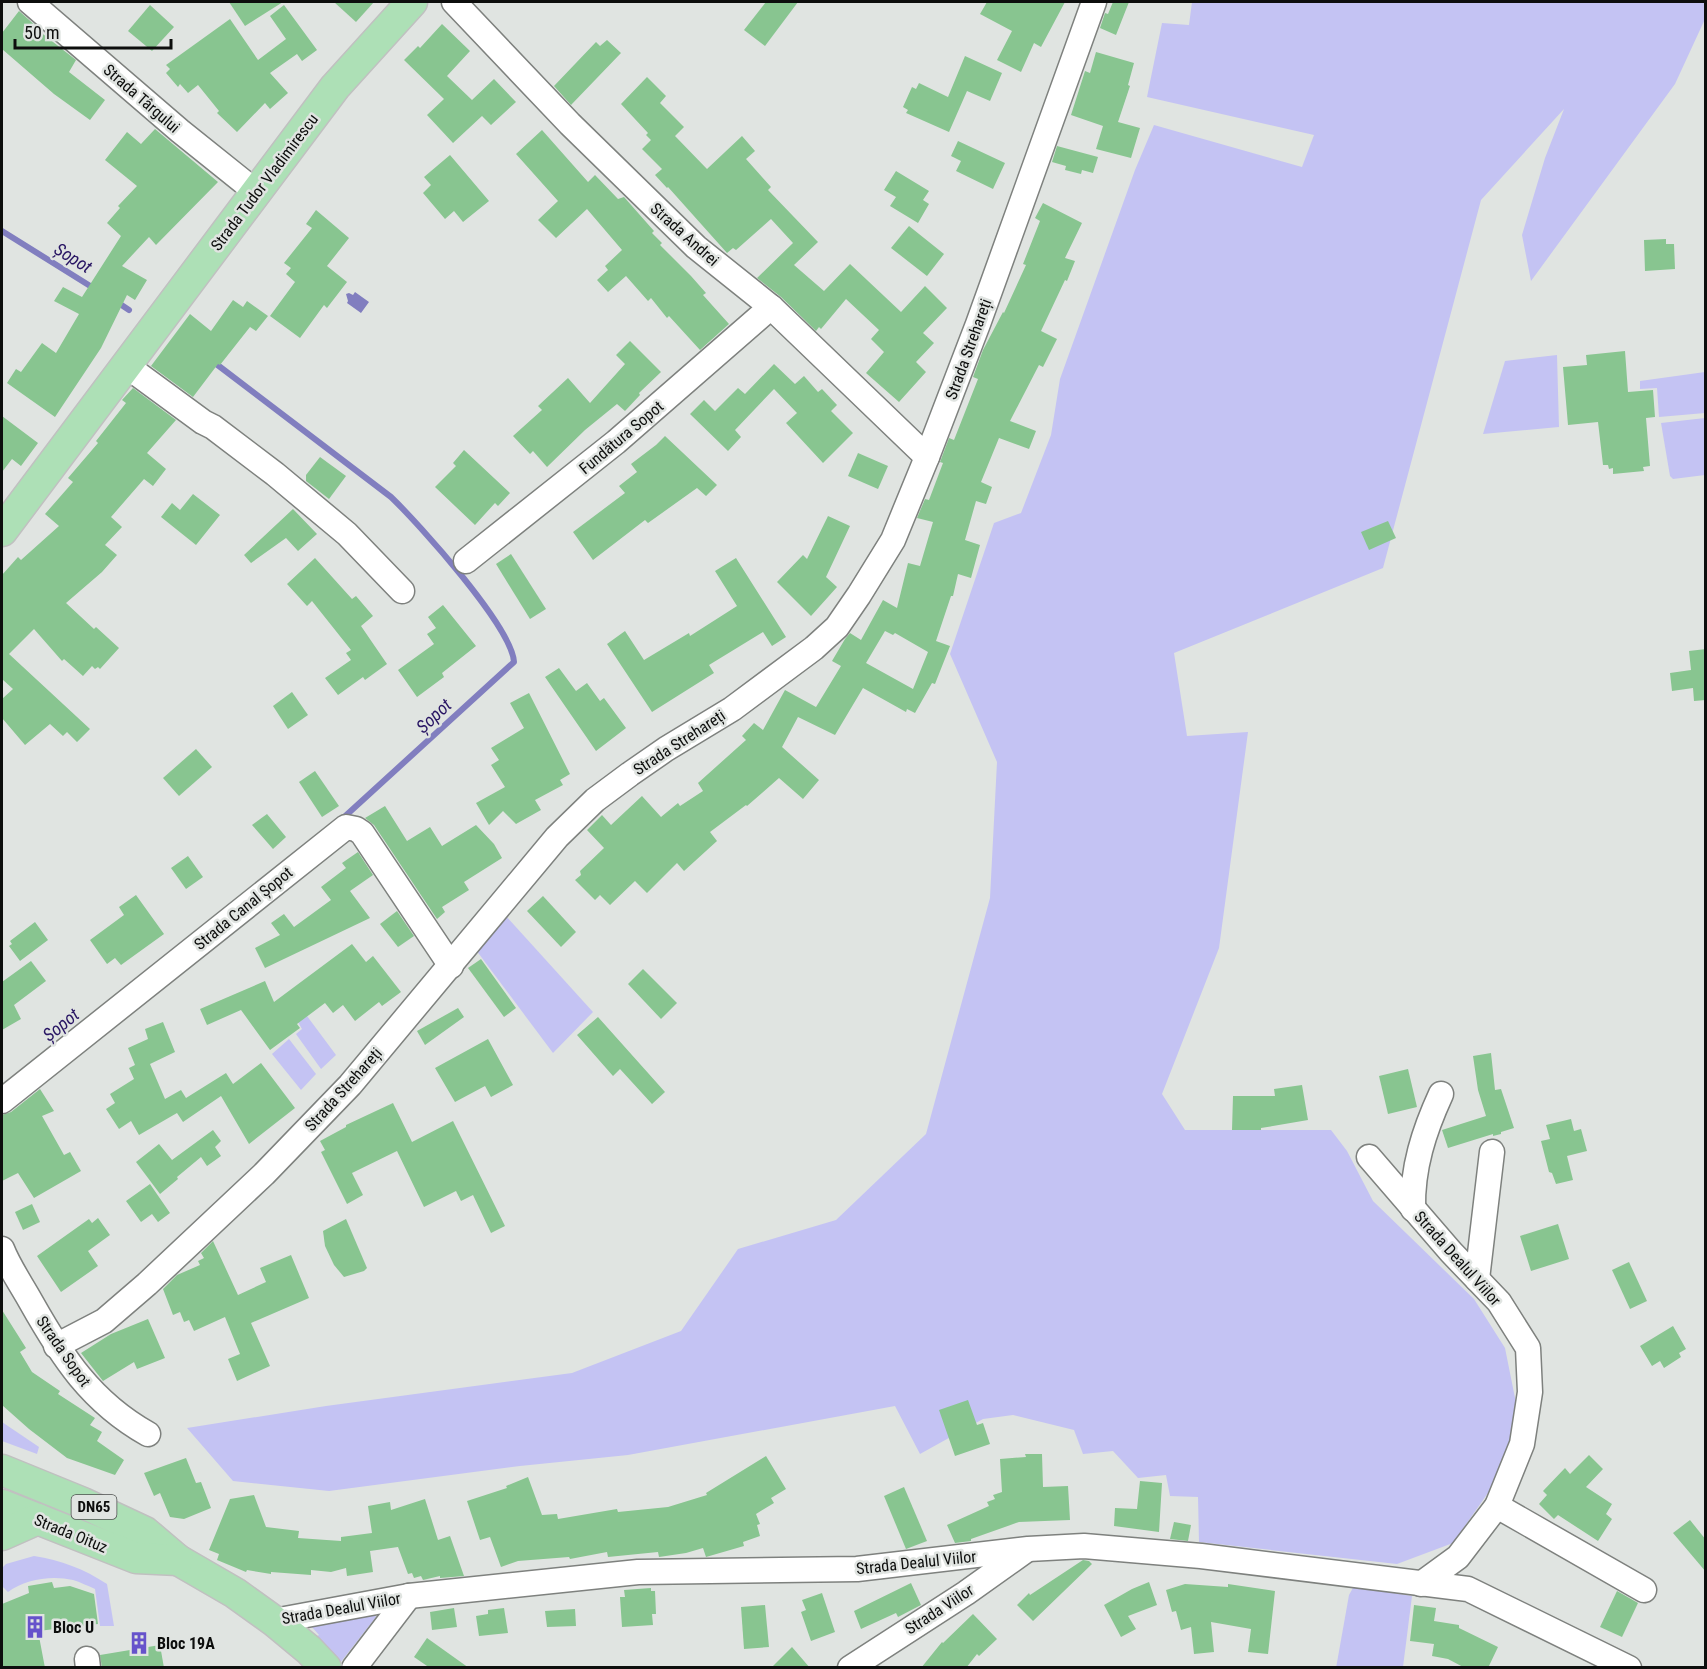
<svg xmlns="http://www.w3.org/2000/svg" width="1707" height="1669" font-family="'Roboto Condensed',sans-serif">
	<style>
		.green { fill: #c4c3f3 }
		.water { fill: #817ebf }
		.lines { fill: none; stroke-linecap: round; stroke-linejoin: round }
		.stream { stroke: #817ebf; stroke-width: 6 }
		.building { fill: #88c590; fill-rule: evenodd }
		.minor-casing { stroke: #7e817e; stroke-width: 27 }
		.major-casing { stroke: #c0c0c0; stroke-width: 33 }
		.minor { stroke: #fff; stroke-width: 24 }
		.major { stroke: #ade0b6; stroke-width: 30 }
		.labels { text-anchor: middle; stroke-width: 5; stroke-linejoin: round; paint-order: stroke }
		.shield { fill: #e0e4e1; stroke: #4c4e4d; stroke-width: 1.5 }
		.shield-label { font-size: 15px; font-weight: bold; fill: #0d0e0d }
		.street-label { font-size: 16px; fill: #0d0e0d; stroke: #e0e4e1 }
		.poi-label { font-size: 16px; font-weight: bold; fill: #0d0e0d; stroke: #e0e4e1; text-anchor: start }
		.water-label { font-size: 18px; font-style: italic; fill: #281563; stroke: #e0e4e1 }
	</style>
	<rect width="100%" height="100%" fill="#e0e4e1"/>
	<g class="green">
		<path d="M1192,2H1705V19L1675,84L1531,281L1522,235L1545,158L1564,109L1481,200L1383,568L1174,653L1187,736L1248,732L1219,948L1162,1094L1185,1130H1331L1347,1151L1373,1201L1474,1299L1505,1348L1516,1403L1509,1450L1490,1490L1453,1543L1397,1564L1199,1542L1198,1497L1170,1496L1166,1475L1138,1478L1113,1451L1083,1454L1074,1430L1013,1415L983,1419L920,1454L895,1406L628,1455L520,1466L329,1491L233,1481L187,1428L326,1406L572,1373L681,1331L738,1249L836,1220L926,1134L990,898L997,762L950,654L994,523L1021,513L1051,435L1060,379L1135,170L1154,125L1302,167L1314,135L1147,97L1162,23L1189,25Z"/>
		<path d="M1557,355L1559,427L1483,434L1505,361Z"/>
		<path d="M1705,372V413L1659,417L1657,388L1640,389V381Z"/>
		<path d="M1705,418V475L1673,479L1670,476L1661,423Z"/>
		<path d="M506,916L593,1012L553,1053L476,950Z"/>
		<path d="M307,1016L336,1055L321,1069L296,1034L302,1029L298,1022Z"/>
		<path d="M289,1039L316,1074L301,1090L272,1054Z"/>
		<path d="M2,1422L39,1447L37,1454L2,1441Z"/>
		<path d="M34,1556C61,1560 84,1569 107,1584L114,1626H100L95,1589C88,1586 80,1582 73,1580C52,1575 25,1579 8,1592L2,1586V1568L6,1564Z"/>
		<path d="M1354,1586L1412,1596L1403,1667L1336,1668L1349,1595Z"/>
		<path d="M375,1615L376,1617L340,1663H335L312,1639L319,1635L312,1627L314,1625Z"/>
	</g>
	<path class="water" d="M355,292L369,302L361,313L347,303L348,301L346,294L349,293L353,295Z"/>
	<g class="lines">
		<g class="stream">
			<path d="M2,231L95,289"/>
			<path d="M117,302L129,310"/>
			<path d="M211,360L391,497C419,524 512,627 514,662L342,819"/>
		</g>
	</g>
	<g class="building">
		<path d="M229,2H283L245,26Z"/>
		<path d="M334,2H374L356,22Z"/>
		<path d="M766,2H798L765,46L744,30Z"/>
		<path d="M987,2H1065L1041,47L1034,43L1021,72L997,60L1012,31L980,14Z"/>
		<path d="M1113,2H1129L1116,35L1100,28L1105,13L1108,14Z"/>
		<path d="M150,5L174,27L152,51L128,31Z"/>
		<path d="M284,5L317,50L302,61L297,54L270,73L288,93L270,109L265,103L237,132L217,113L219,111L198,85L188,93L180,84L178,87L166,73L170,69L166,65L230,19L258,60L286,39L270,16Z"/>
		<path d="M19,11L36,26L34,27L76,60L69,72L105,100L90,120L54,94L2,49V33Z"/>
		<path d="M442,24L470,51L447,76L472,100L494,79L516,102L491,125L482,116L453,143L427,115L444,99L404,60L418,46L420,48Z"/>
		<path d="M607,40L621,53L571,105L554,86L596,42L600,46Z"/>
		<path d="M1096,52L1134,63L1128,85L1130,86L1118,122L1140,128L1131,158L1096,149L1103,126L1071,115L1085,71L1090,73Z"/>
		<path d="M965,56L1002,73L990,101L967,91L949,132L906,113L908,110L903,107L912,87L916,89L919,83L948,97Z"/>
		<path d="M647,77L666,96L660,103L684,127L675,136L707,169L742,136L755,151L746,159L771,187L768,190L818,242L794,265L824,291L850,264L901,312L925,286L947,308L923,333L934,343L916,362L926,372L899,402L866,373L884,352L871,339L879,330L846,299L821,329L819,327L816,331L781,297L757,278L793,243L771,219L736,250L733,248L727,253L668,187L667,188L655,175L662,169L642,149L651,140L646,135L648,133L621,104Z"/>
		<path d="M155,129L218,182L156,245L149,237L122,266L147,280L135,300L127,295L101,348L55,417L7,383L16,369L21,372L42,343L56,353L79,314L54,301L63,287L82,297L121,236L107,223L120,208L118,206L137,186L105,160L127,132L141,144Z"/>
		<path d="M542,130L588,182L595,175L618,199L624,197L654,231L652,233L662,243L660,245L691,276L706,293L703,295L729,324L700,350L669,316L667,318L651,298L648,301L626,276L608,292L597,280L608,270L605,266L622,250L587,209L556,238L538,220L558,201L516,154Z"/>
		<path d="M958,141L1005,163L993,189L956,171L961,161L951,156Z"/>
		<path d="M1057,146L1098,157L1093,173L1082,170L1081,174L1065,170L1066,166L1052,162Z"/>
		<path d="M450,155L489,201L463,222L454,211L445,219L423,193L431,185L424,177Z"/>
		<path d="M896,171L929,191L923,200L929,204L918,223L890,206L896,197L884,190Z"/>
		<path d="M1043,203L1082,223L1065,258L1075,261L1067,281L1065,280L1041,331L1057,339L1043,367L1039,365L1010,421L1036,431L1029,449L999,438L981,482L992,487L986,504L976,501L965,540L980,545L971,578L958,574L953,596H951L936,641L950,646L935,684L932,683L915,713L907,709L906,712L863,688L835,735L798,717L782,747L819,780L803,799L779,778L747,806L746,805L710,832L717,841L684,871L677,863L647,893L635,881L610,905L600,895L595,900L575,880L581,875L580,871L604,848L587,830L602,815L611,825L642,796L661,817L678,803L680,806L703,791L698,783L746,740L742,736L754,723L763,730L785,690L816,707L841,666L832,661L845,639L850,633L861,640L883,600L897,608L908,563L920,566L933,522L917,518L925,499L929,500L943,463L940,462L949,438L954,440L978,379L973,377L983,350L1003,312L1004,313L1026,265L1023,264L1040,221L1035,218ZM885,631L893,635L895,633L928,652L913,689L866,663Z"/>
		<path d="M316,210L349,238L327,266L347,282L327,308L324,305L300,338L270,316L295,282L286,274L291,268L284,263L312,228L306,224Z"/>
		<path d="M909,226L944,254L927,276L891,248Z"/>
		<path d="M1666,239V244H1674L1675,269L1645,271L1644,240Z"/>
		<path d="M233,300L243,307L247,301L268,316L256,331L250,327L220,365L218,364L193,397L151,366L190,314L211,331Z"/>
		<path d="M630,341L661,372L639,393L640,395L625,411L617,404L585,430L547,467L533,451L530,454L513,436L542,410L538,406L568,378L590,403L625,364L616,355Z"/>
		<path d="M1625,351L1628,392L1653,390L1655,417L1646,418L1650,466L1643,467L1644,471L1613,474V468L1609,469L1608,465H1603L1598,422L1568,425L1563,367L1587,365L1586,355Z"/>
		<path d="M774,364L795,384L804,376L818,392L822,389L837,405L831,411L853,433L823,463L786,423L797,413L774,389L735,430L741,437L728,451L690,414L704,400L715,411L738,388L745,394Z"/>
		<path d="M133,388L176,420L147,453L166,469L153,486L144,479L111,517L122,527L105,545L117,555L102,572L66,603L94,629L96,627L119,648L100,669L98,667L95,669L92,666L83,676L64,659L62,661L34,629L9,654L90,729L77,742L67,732L63,736L50,724L25,745L2,718V699L13,689L2,679V575L18,557L21,560L59,526L45,514L73,482L68,478L98,443L96,441L126,403L122,400Z"/>
		<path d="M2,416L38,443L21,466L12,459L2,472Z"/>
		<path d="M665,436L717,485L706,496L697,488L648,523L645,520L593,560L573,532L625,493L619,486L637,472L631,464L656,445Z"/>
		<path d="M464,450L510,493L498,506L495,503L475,525L435,487L456,466L453,463Z"/>
		<path d="M858,453L888,466L878,489L848,476Z"/>
		<path d="M320,457L346,476L329,499L306,481V475Z"/>
		<path d="M193,494L220,515L196,545L161,517L172,503L180,510Z"/>
		<path d="M293,509L317,534L298,551L286,538L251,563L244,555Z"/>
		<path d="M828,516L850,526L826,577L837,587L811,616L777,582L803,555L807,559Z"/>
		<path d="M1388,521L1396,538L1369,550L1361,532Z"/>
		<path d="M511,554L546,609L530,619L496,564Z"/>
		<path d="M315,558L352,599L356,596L373,616L361,626L387,664L365,680L363,677L338,695L325,678L351,660L346,653L351,650L312,601L307,606L287,584Z"/>
		<path d="M736,558L786,637L772,646L763,632L709,665L714,673L652,712L607,644L625,631L644,660L689,633L690,636L737,606L715,571Z"/>
		<path d="M443,605L476,646L442,673L444,677L417,697L398,670L434,644L427,634L436,628L428,617Z"/>
		<path d="M1706,649V700L1694,701L1693,688L1672,691L1670,673L1691,670L1689,651Z"/>
		<path d="M559,668L576,691L587,683L600,701L604,698L626,728L596,751L545,677Z"/>
		<path d="M292,692L308,715L288,729L273,706Z"/>
		<path d="M529,693L570,774L560,780L563,785L535,800L541,810L516,824L503,811L489,825L476,803L505,787L491,765L499,760L491,748L524,728L510,703Z"/>
		<path d="M196,749L212,767L179,796L163,778Z"/>
		<path d="M315,771L339,806L322,817L299,782Z"/>
		<path d="M385,806L407,841L430,827L442,846L476,825L494,844L502,858L464,882L469,890L442,907L445,912L437,919L374,825L365,818Z"/>
		<path d="M267,814L286,837L273,849L252,825Z"/>
		<path d="M358,852L373,875L350,891L370,918L265,968L255,948L280,935L271,923L284,914L294,927L331,900L321,887L346,868L342,863Z"/>
		<path d="M188,856L203,877L186,889L171,868Z"/>
		<path d="M136,895L164,934L121,965L115,958L107,964L90,940L124,915L119,907Z"/>
		<path d="M543,896L576,932L561,947L527,911Z"/>
		<path d="M397,911L414,936L398,947L380,924Z"/>
		<path d="M35,922L48,940L20,961L9,946L12,944L10,941Z"/>
		<path d="M352,944L366,962L373,956L401,992L382,1006L379,1002L355,1021L343,1005L333,1013L325,1003L297,1024L300,1028L270,1050L241,1010L207,1025L200,1009L265,981L274,1002Z"/>
		<path d="M481,959L516,1008L504,1017L468,968Z"/>
		<path d="M31,961L46,981L14,1005L21,1019L2,1030V982Z"/>
		<path d="M643,969L677,1003L661,1019L628,984Z"/>
		<path d="M458,1008L464,1017L425,1045L417,1031Z"/>
		<path d="M598,1017L665,1092L652,1104L620,1069L613,1076L577,1035Z"/>
		<path d="M163,1022L175,1052L150,1064L165,1099L181,1090L186,1098L226,1073L233,1084L261,1063L295,1108L249,1144L221,1096L183,1122L177,1113L139,1135L131,1121L119,1129L106,1109L115,1103L110,1094L134,1079L129,1068L135,1065L128,1048L148,1039L145,1029Z"/>
		<path d="M488,1039L513,1085L491,1097L485,1086L455,1102L435,1068Z"/>
		<path d="M1491,1053L1495,1090L1501,1089L1514,1128L1501,1132V1134L1493,1136V1134L1448,1148L1442,1130L1486,1116L1478,1090L1473,1056Z"/>
		<path d="M1408,1069L1417,1107L1388,1114L1379,1076Z"/>
		<path d="M1302,1085L1308,1120L1261,1128V1130H1232L1233,1096H1275L1274,1089Z"/>
		<path d="M40,1089L54,1111L42,1116L64,1155L70,1152L81,1171L34,1198L18,1173L2,1181V1115L11,1112Z"/>
		<path d="M393,1103L412,1142L453,1121L505,1226L491,1233L473,1195L461,1201L456,1191L424,1207L397,1151L352,1173L363,1195L347,1204L321,1152L325,1150L320,1141L346,1127V1125Z"/>
		<path d="M1571,1119L1574,1131L1581,1129L1587,1151L1567,1156L1573,1180L1556,1184L1552,1173L1549,1172L1541,1141L1550,1139L1546,1125Z"/>
		<path d="M213,1130L221,1141L215,1147L221,1156L207,1166L201,1157L177,1177L178,1179L160,1194L136,1162L159,1144L172,1160Z"/>
		<path d="M150,1184L170,1213L158,1222L152,1214L141,1222L126,1201Z"/>
		<path d="M32,1204L40,1222L23,1230L15,1212Z"/>
		<path d="M98,1218L110,1235L88,1251L98,1266L61,1292L37,1256L89,1219L92,1223Z"/>
		<path d="M346,1219L367,1268L364,1271L344,1277L334,1265L325,1246L323,1231Z"/>
		<path d="M1558,1224L1569,1259L1531,1271L1520,1236Z"/>
		<path d="M213,1241L238,1295L266,1282L260,1268L291,1255L309,1298L251,1323L270,1366L237,1381L228,1359L240,1354L225,1317L194,1331L189,1320L184,1322L180,1312L173,1315L163,1289L177,1275L200,1265L198,1261L204,1258L201,1253Z"/>
		<path d="M1629,1262L1647,1301L1630,1309L1612,1270Z"/>
		<path d="M2,1310L26,1348L20,1352L32,1372L60,1391L58,1394L95,1418L90,1425L102,1432L97,1441L124,1460L115,1475L67,1458L29,1429L2,1405Z"/>
		<path d="M148,1319L165,1358L137,1369L134,1362L103,1381L81,1353L111,1334Z"/>
		<path d="M1673,1326L1686,1349L1679,1353L1681,1357L1664,1368L1660,1361L1652,1366L1640,1346Z"/>
		<path d="M968,1400L977,1425L983,1423L990,1444L955,1456L939,1410Z"/>
		<path d="M1025,1454H1042L1043,1487L1068,1486L1070,1520L1019,1522L971,1539V1541L955,1543L947,1525L989,1506L987,1502L995,1499L993,1495L1002,1492L1000,1459L1026,1457Z"/>
		<path d="M1589,1455L1603,1469L1586,1487L1612,1504L1606,1514L1612,1519L1598,1541L1558,1515L1554,1519L1539,1504L1547,1495L1543,1491L1565,1468L1570,1474Z"/>
		<path d="M766,1456L786,1489L771,1498L774,1503L756,1514L760,1524L757,1525L760,1536L743,1542L744,1546L706,1557L703,1548L686,1553L659,1557L658,1552L608,1557L607,1552L570,1559L569,1557L518,1561L501,1567L490,1537L480,1540L467,1501L507,1488L506,1486L528,1477L542,1515L557,1514L558,1519L617,1509L618,1512L668,1507L707,1495L706,1493Z"/>
		<path d="M186,1458L196,1483L201,1482L211,1508L184,1519L170,1517L160,1493L154,1496L144,1473Z"/>
		<path d="M1140,1481L1162,1483L1159,1532L1114,1526L1115,1508L1137,1509Z"/>
		<path d="M904,1487L927,1541L906,1549L884,1496Z"/>
		<path d="M254,1495L266,1527L299,1531L298,1538L341,1541V1537L372,1533L368,1506L390,1502L391,1510L425,1499L438,1540L450,1536L464,1576L440,1578V1576L423,1580L421,1576L414,1578L412,1573L408,1574L398,1547L370,1551L373,1572L347,1576L346,1568L331,1572L311,1570V1575L271,1572V1574L247,1570L246,1572L217,1560L219,1554L209,1550L230,1499Z"/>
		<path d="M1690,1520L1706,1540V1572L1673,1533Z"/>
		<path d="M1174,1522L1191,1525L1188,1541L1170,1539Z"/>
		<path d="M1083,1560L1089,1561L1092,1564L1033,1621L1017,1605L1029,1593L1030,1595Z"/>
		<path d="M52,1582L54,1588L70,1586L94,1594L98,1624L38,1631L45,1668H3L2,1604L29,1593L28,1586Z"/>
		<path d="M1149,1582L1157,1605L1128,1616L1136,1629L1121,1637L1104,1605L1132,1589Z"/>
		<path d="M911,1583L921,1605L898,1617L896,1613L861,1629L854,1611Z"/>
		<path d="M1185,1584L1228,1587V1584L1275,1591L1268,1654L1248,1652L1251,1629L1211,1622L1214,1652L1194,1654L1191,1627L1181,1630L1176,1611L1172,1612L1166,1590Z"/>
		<path d="M651,1588V1591H655L656,1614H652L653,1625L622,1627L620,1597H625L624,1590Z"/>
		<path d="M1617,1591L1638,1603L1622,1637L1600,1627Z"/>
		<path d="M822,1593L835,1632L811,1641L801,1612L806,1610L802,1600Z"/>
		<path d="M765,1605L769,1647L744,1649L741,1607Z"/>
		<path d="M1414,1605L1436,1608L1434,1621L1459,1625V1628L1498,1647L1488,1668H1465L1448,1659L1432,1656L1434,1644L1410,1641Z"/>
		<path d="M454,1608L457,1627L432,1630L430,1612Z"/>
		<path d="M504,1608L508,1633L479,1636L476,1616L488,1614V1610Z"/>
		<path d="M575,1609L576,1626L547,1627L545,1611Z"/>
		<path d="M973,1614L997,1639L979,1656L977,1654L966,1668H921L942,1642L943,1643Z"/>
		<path d="M427,1638L469,1668H430L414,1657Z"/>
		<path d="M160,1645L164,1668H102L100,1655Z"/>
		<path d="M792,1647L810,1668H771Z"/>
	</g>
	<g class="lines">
		<g class="minor-casing">
			<g id="minor">
				<path d="M30,2L180,131L256,192"/>
				<path d="M454,2L570,124L696,247L771,307L927,457"/>
				<path d="M124,368L139,375L203,422L213,427L275,474L347,534L402,591"/>
				<path d="M466,561L616,442L771,307"/>
				<path d="M2,1101L346,827L356,829L362,833L451,966"/>
				<path d="M1369,1157L1451,1252L1499,1302L1528,1348L1530,1392L1522,1444L1497,1506L1458,1557L1421,1584"/>
				<path d="M1413,1209C1412,1168 1424,1131 1441,1094"/>
				<path d="M2,1249C9,1267 21,1284 31,1302C62,1357 91,1402 148,1434"/>
				<path d="M1477,1279L1492,1152"/>
				<path d="M56,1346L104,1321L147,1284L264,1174L350,1085L557,837L595,800L630,774L666,749L732,709L814,648L837,627L859,595L893,540L927,457L978,324L1094,2"/>
				<path d="M1497,1506L1644,1590"/>
				<path d="M274,1621L409,1596L638,1572L857,1569L1028,1549L1084,1546L1201,1556L1468,1589L1629,1668"/>
				<path d="M87,1659L88,1668"/>
				<path d="M354,1668L409,1596"/>
				<path d="M850,1668L966,1593L1025,1551"/>
			</g>
		</g>
		<g class="major-casing">
			<g id="major">
				<path d="M2,531L335,87L412,2"/>
				<path d="M2,1470L83,1503L145,1532L178,1560L235,1593L274,1621L309,1650L326,1668"/>
				<path d="M2,1505L136,1558L178,1560"/>
				<path d="M2,1535L38,1519"/>
			</g>
		</g>
		<use href="#minor" class="minor"/>
		<use href="#major" class="major"/>
	</g>
	<defs>
		<g id="building-bare" transform="scale(1.8)"><path d="M-4-6H4V6H1V3H-1V6H-4ZM-2.5-4.3h1.7v1.8h-1.7ZM.8-4.3h1.7v1.8H.8ZM-2.5-1h1.7V.8h-1.7ZM.8-1h1.7V.8H.8Z" fill="#6652cb" stroke="#e0e4e1" stroke-width="2.5" paint-order="stroke"/></g>
	</defs>
	<g fill-rule="evenodd">
		<use href="#building-bare" x="35" y="1627"/>
		<use href="#building-bare" x="139" y="1643"/>
	</g>
	<g class="labels">
		<rect class="shield" x="71.5" y="1495" width="45" height="24" rx="4.5"/>
		<g class="shield-label">
			<text x="94" y="1512">DN65</text>
		</g>
		<g class="street-label">
			<text transform="translate(142 98) rotate(41)" y="6">Strada Târgului</text>
			<text transform="translate(264 182) rotate(-53)" y="6">Strada Tudor Vladimirescu</text>
			<text transform="translate(685 234) rotate(42)" y="6">Strada Andrei</text>
			<text transform="translate(968 349) rotate(-70)" y="6">Strada Strehareți</text>
			<text transform="translate(621 437) rotate(-40)" y="6">Fundătura Sopot</text>
			<text transform="translate(679 742) rotate(-33)" y="6">Strada Strehareți</text>
			<text transform="translate(243 908) rotate(-39)" y="6">Strada Canal Șopot</text>
			<text transform="translate(343 1089) rotate(-48)" y="6">Strada Strehareți</text>
			<text transform="translate(1458 1258) rotate(48)" y="6">Strada Dealul Viilor</text>
			<text transform="translate(64 1351) rotate(55)" y="6">Strada Sopot</text>
			<text transform="translate(71 1533) rotate(22)" y="6">Strada Oituz</text>
			<text transform="translate(916 1562) rotate(-6)" y="6">Strada Dealul Viilor</text>
			<text transform="translate(341 1608) rotate(-10)" y="6">Strada Dealul Viilor</text>
			<text transform="translate(939 1609) rotate(-33)" y="6">Strada Viilor</text>
		</g>
		<g class="poi-label">
			<text x="53" y="1633">Bloc U</text>
			<text x="157" y="1649">Bloc 19A</text>
		</g>
		<g class="water-label">
			<text transform="translate(73 258) rotate(32)" y="6">Șopot</text>
			<text transform="translate(434 716) rotate(-43)" y="6">Șopot</text>
			<text transform="translate(61 1025) rotate(-39)" y="6">Șopot</text>
		</g>
	</g>
	<rect width="1707" height="1669" fill="none" stroke="#0d0e0d" stroke-width="6"/>
	<path d="M15 39v9h156v-9" fill="none" stroke="#0d0e0d" stroke-width="3"/>
	<text x="24" y="39" font-size="18" fill="#0d0e0d" stroke="#e0e4e1" stroke-width="4.5" paint-order="stroke">50 m</text>
</svg>
